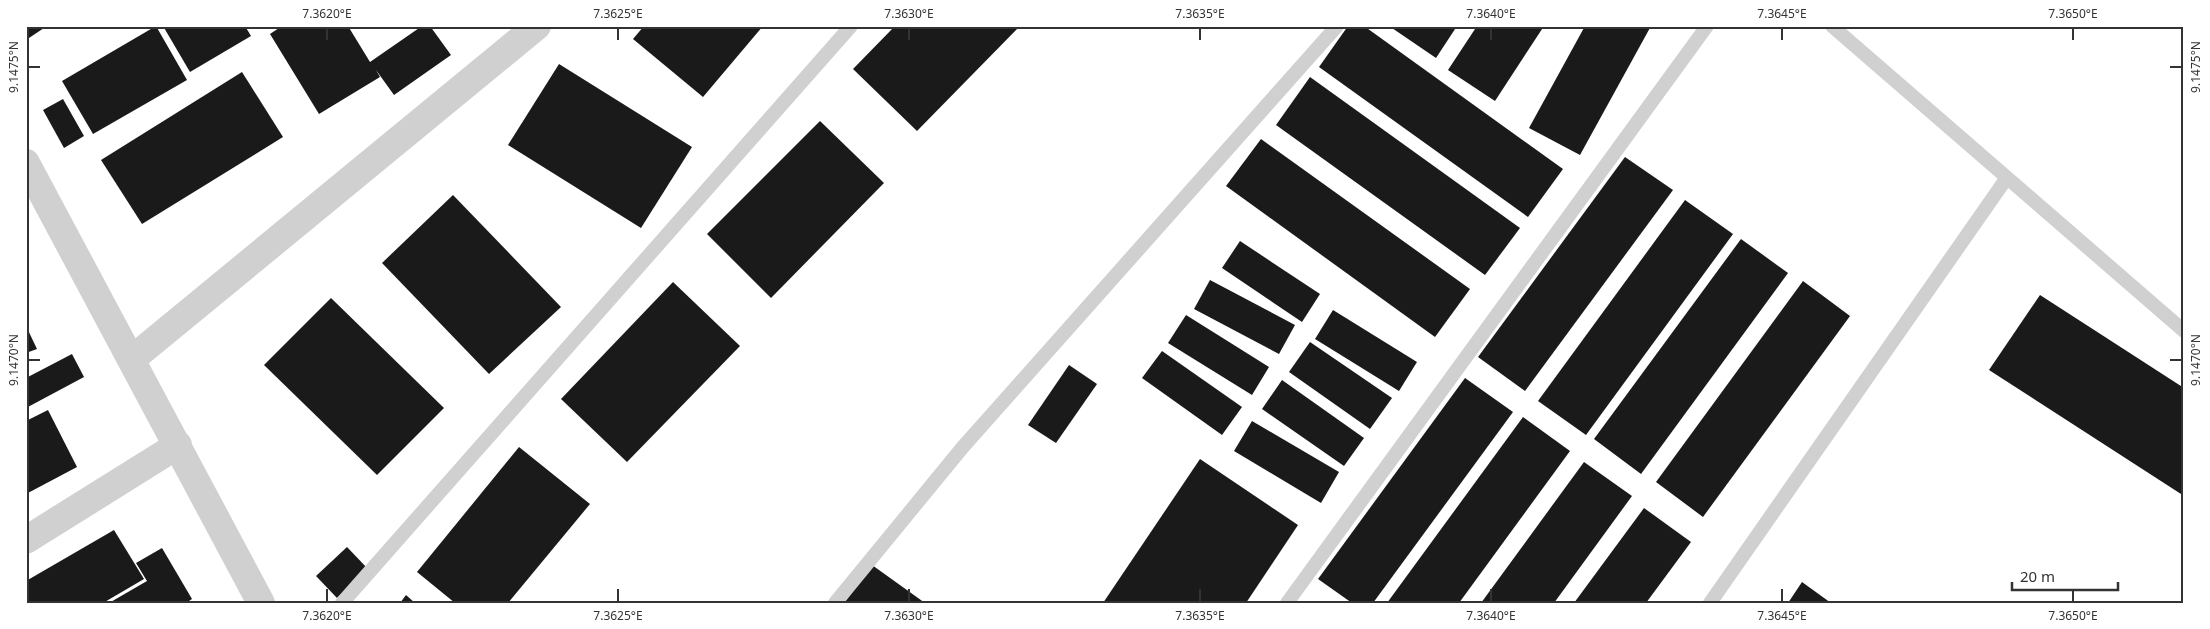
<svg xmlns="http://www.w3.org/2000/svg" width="2210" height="629" font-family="'Noto Sans',sans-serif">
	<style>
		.building { fill: #1a1a1a }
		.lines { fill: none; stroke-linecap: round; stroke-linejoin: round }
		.lane { stroke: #d0d0d0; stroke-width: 14 }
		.street { stroke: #d0d0d0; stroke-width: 28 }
		.ticks { fill: none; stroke: #333; stroke-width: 2 }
		.neatline { fill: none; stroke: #333; stroke-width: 2 }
		.ticks-label { font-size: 12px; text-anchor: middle; fill: #333 }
	</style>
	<rect width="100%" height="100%" fill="#fff"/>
	<g class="building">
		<path d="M26,26H47L26,40Z"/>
		<path d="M156,26L187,80L93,134L62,81Z"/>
		<path d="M163,26H245L251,36L190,72Z"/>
		<path d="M282,26H348L370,62L422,26H430L451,55L394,95L376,70L380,77L319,114L270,34Z"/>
		<path d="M644,26H763L703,97L633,39Z"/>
		<path d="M895,26H1020L917,131L853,69Z"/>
		<path d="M1348,26H1364L1563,169L1528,217L1319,67Z"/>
		<path d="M1389,26H1457L1436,58Z"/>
		<path d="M1477,26H1544L1495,101L1448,70Z"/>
		<path d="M1585,26H1651L1580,155L1529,128Z"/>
		<path d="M559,64L692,147L641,228L508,145Z"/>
		<path d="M242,72L283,137L142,224L101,160Z"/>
		<path d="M1310,77L1520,228L1485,275L1276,125Z"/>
		<path d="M63,99L84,136L64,148L43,110Z"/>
		<path d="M820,121L884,183L771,298L707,234Z"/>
		<path d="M1261,139L1470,289L1435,337L1226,186Z"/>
		<path d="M1625,157L1673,190L1525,391L1478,357Z"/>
		<path d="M453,195L561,307L489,374L382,263Z"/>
		<path d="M1685,200L1733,234L1586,435L1538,401Z"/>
		<path d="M1741,239L1788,273L1641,474L1594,439Z"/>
		<path d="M1240,241L1320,294L1302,322L1222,268Z"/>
		<path d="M1210,280L1295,325L1279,354L1194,309Z"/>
		<path d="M1803,281L1850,316L1703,517L1656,482Z"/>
		<path d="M673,282L740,346L627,462L561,399Z"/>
		<path d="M2040,295L2184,388V491L2181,494L1989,370Z"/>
		<path d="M331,298L444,408L377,475L264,365Z"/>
		<path d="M1333,310L1417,362L1399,391L1315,339Z"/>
		<path d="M1186,315L1269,367L1252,395L1168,343Z"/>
		<path d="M26,326L37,349L26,353Z"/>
		<path d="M1310,342L1392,398L1370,429L1289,372Z"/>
		<path d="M1162,351L1242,407L1222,435L1142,378Z"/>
		<path d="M72,354L84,377L26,408V378Z"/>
		<path d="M1069,365L1097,384L1056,443L1028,425Z"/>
		<path d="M1465,378L1513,412L1373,603H1352L1318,579Z"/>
		<path d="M1282,380L1364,438L1344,466L1262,409Z"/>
		<path d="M48,410L77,467L26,494V421Z"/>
		<path d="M1523,417L1570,451L1459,603H1387Z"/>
		<path d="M1252,421L1339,472L1321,503L1234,451Z"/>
		<path d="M519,447L590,504L508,603H455L417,572Z"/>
		<path d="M1200,459L1298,525L1246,603H1103Z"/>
		<path d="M1584,462L1632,496L1554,603H1481Z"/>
		<path d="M1644,508L1691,542L1646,603H1574Z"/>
		<path d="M114,530L144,579L103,603H26V581Z"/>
		<path d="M347,547L368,569L337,598L316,576Z"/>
		<path d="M162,548L192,599L186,603H109L147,581L136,563Z"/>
		<path d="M872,565L925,603H844Z"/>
		<path d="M1802,582L1831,603H1788Z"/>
		<path d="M406,595L415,603H400Z"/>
	</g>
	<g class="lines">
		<g class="lane">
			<path d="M1832,26L2184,331"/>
			<path d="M342,603L851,26"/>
			<path d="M835,603L962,448L1337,26"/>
			<path d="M1287,603L1707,26"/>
			<path d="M1710,603L2006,179"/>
		</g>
		<g class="street">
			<path d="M26,163L261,603"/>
			<path d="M132,359L537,26"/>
			<path d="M26,540L178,445"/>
		</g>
	</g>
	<path class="ticks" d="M327,28V40M618,28V40M909,28V40M1200,28V40M1491,28V40M1782,28V40M2073,28V40M28,67H40M2170,67H2182M28,360H40M2170,360H2182M327,589V602M618,589V602M909,589V602M1200,589V602M1491,589V602M1782,589V602M2073,589V602"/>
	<rect width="2210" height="629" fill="none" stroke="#ffffff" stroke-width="55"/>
	<path d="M2012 582v8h106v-8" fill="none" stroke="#333333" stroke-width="2.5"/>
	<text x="2020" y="582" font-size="15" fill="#333333" stroke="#ffffff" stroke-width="4" paint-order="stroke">20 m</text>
	<rect x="28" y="28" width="2154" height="574" class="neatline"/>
	<g class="ticks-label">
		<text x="327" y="18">7.3620°E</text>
		<text x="618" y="18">7.3625°E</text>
		<text x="909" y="18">7.3630°E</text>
		<text x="1200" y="18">7.3635°E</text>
		<text x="1491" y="18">7.3640°E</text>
		<text x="1782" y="18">7.3645°E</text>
		<text x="2073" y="18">7.3650°E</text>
		<text transform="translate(14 67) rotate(-90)" y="4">9.1475°N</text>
		<text transform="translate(2196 67) rotate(-90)" y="4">9.1475°N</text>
		<text transform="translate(14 360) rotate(-90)" y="4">9.1470°N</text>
		<text transform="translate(2196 360) rotate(-90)" y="4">9.1470°N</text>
		<text x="327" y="620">7.3620°E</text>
		<text x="618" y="620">7.3625°E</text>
		<text x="909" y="620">7.3630°E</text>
		<text x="1200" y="620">7.3635°E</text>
		<text x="1491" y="620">7.3640°E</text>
		<text x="1782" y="620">7.3645°E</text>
		<text x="2073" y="620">7.3650°E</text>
	</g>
</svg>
